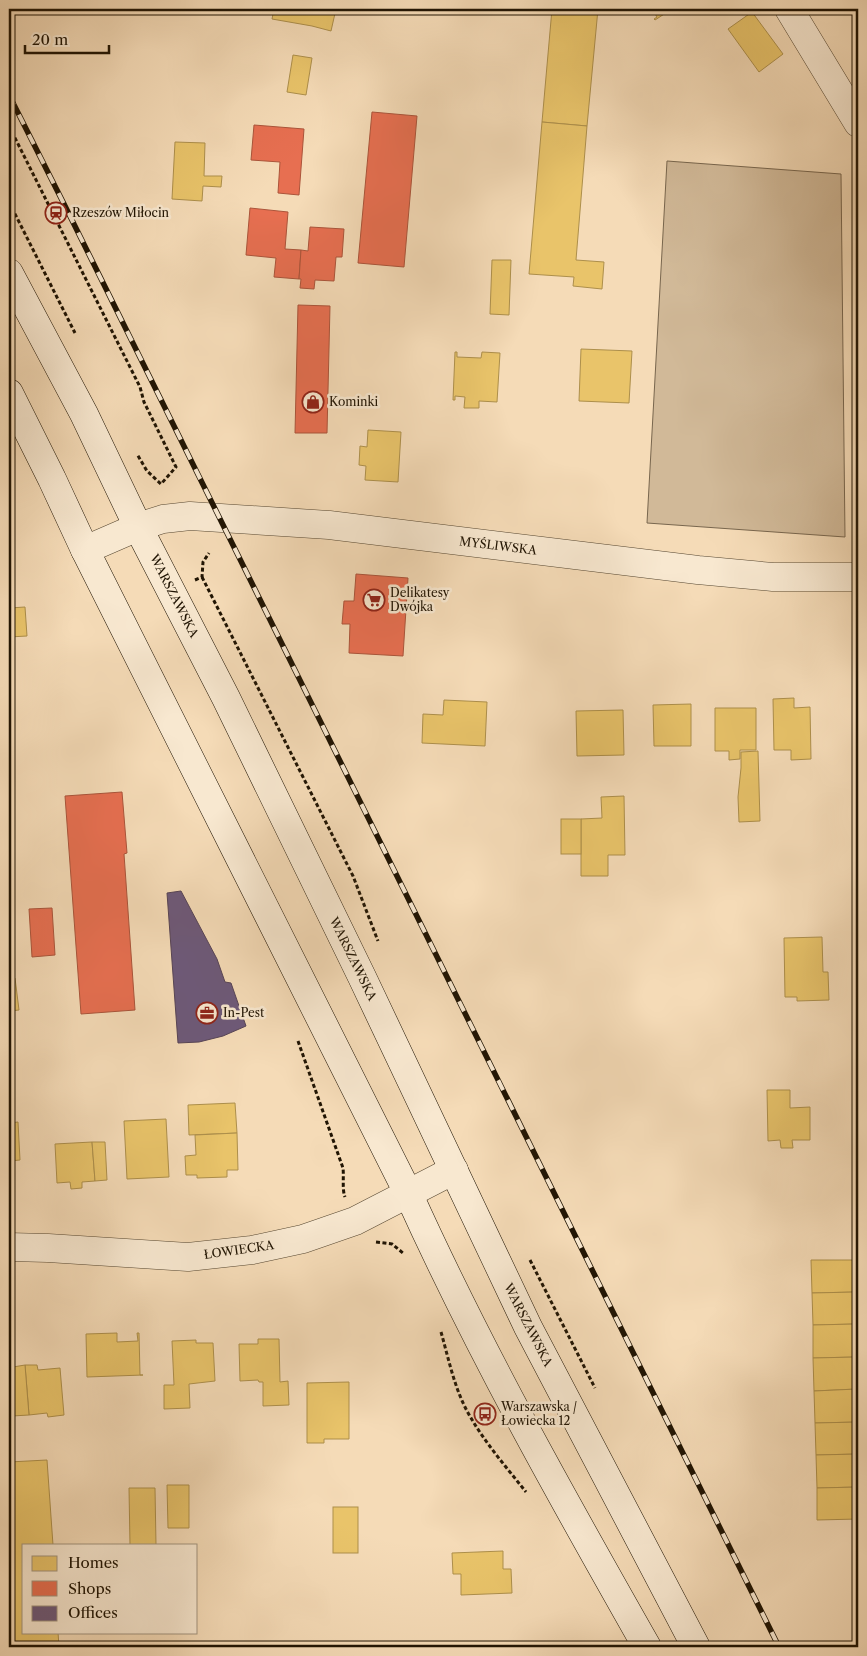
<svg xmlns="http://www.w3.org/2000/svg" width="867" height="1656" font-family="'Libre Caslon Text',serif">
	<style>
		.green { fill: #d1b998; stroke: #78664e }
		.homes { fill: #e9c46a; stroke: #ad8f4b }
		.shops { fill: #e76f51; stroke: #ab543a }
		.offices { fill: #6d597a; stroke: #564456 }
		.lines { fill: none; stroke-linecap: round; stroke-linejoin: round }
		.minor-casing { stroke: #554630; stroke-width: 29 }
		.tertiary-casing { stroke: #554630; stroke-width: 29 }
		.secondary-casing { stroke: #201403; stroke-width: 29 }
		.path { stroke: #201403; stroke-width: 3; stroke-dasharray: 4 2.5; stroke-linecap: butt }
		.minor { stroke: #f8e8d0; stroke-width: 28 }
		.tertiary { stroke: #f8e8d0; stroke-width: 28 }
		.secondary { stroke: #f8e8d0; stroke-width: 28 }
		.rail-casing { stroke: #201403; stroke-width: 5.5 }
		.rail { stroke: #f8e8d0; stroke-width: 4; stroke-dasharray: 11; stroke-linecap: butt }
		.labels { text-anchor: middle; stroke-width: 5; stroke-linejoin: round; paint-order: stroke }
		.poi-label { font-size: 12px; fill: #201403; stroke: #f8e8d0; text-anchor: start }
		.street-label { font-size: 12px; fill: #201403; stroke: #f8e8d0 }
	</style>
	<rect width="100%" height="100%" fill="#f5dbb7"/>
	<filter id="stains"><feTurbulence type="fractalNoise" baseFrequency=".004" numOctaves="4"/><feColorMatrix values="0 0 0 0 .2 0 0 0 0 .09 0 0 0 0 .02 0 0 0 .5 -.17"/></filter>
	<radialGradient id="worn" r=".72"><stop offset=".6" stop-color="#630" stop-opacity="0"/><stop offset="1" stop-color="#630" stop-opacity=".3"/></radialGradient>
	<path class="green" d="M667,161L841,174L845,537L647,523Z"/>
	<g class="homes">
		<path d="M274,9H336L331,31L312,26L272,19Z"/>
		<path d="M552,9H598L587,126L542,122Z"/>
		<path d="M652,9H672L655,20L654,19L657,17Z"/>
		<path d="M752,12L783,54L759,72L728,29Z"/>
		<path d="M293,55L312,58L306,95L287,92Z"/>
		<path d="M542,122L587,126L576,260L604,262L602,289L573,286L574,277L529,274Z"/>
		<path d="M175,142L205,143L204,176H222L221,187L203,186L202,201L172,199Z"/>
		<path d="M492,260H511L509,315L490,314Z"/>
		<path d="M581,349L632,351L629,403L579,401Z"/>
		<path d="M455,352H457V357L481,358L482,352L500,353L497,402L479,401V408H464L465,397L455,396V400H453Z"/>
		<path d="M368,430L401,432L398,482L365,480L366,466L359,465L360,446L367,447Z"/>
		<path d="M25,607L27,636L9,637V608Z"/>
		<path d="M794,698V708L810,707L811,759L791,760V750H774L773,699Z"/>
		<path d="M444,700L487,702L485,746L422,743L423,714L443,715Z"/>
		<path d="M691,704V746H654L653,705Z"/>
		<path d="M715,708H756V750H740V759L729,760V751H715Z"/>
		<path d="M623,710L624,755L577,756L576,711Z"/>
		<path d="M758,751L760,821L739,822L738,797L741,768V752Z"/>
		<path d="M624,796L625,855H608V876H581V819L602,818L601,797Z"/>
		<rect x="561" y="819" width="20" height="35"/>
		<path d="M822,937L823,972H828L829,1000L797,1001V997H785L784,938Z"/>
		<path d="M15,978L19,1010L9,1011V979Z"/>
		<path d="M767,1090H790V1108L810,1107V1140H792L793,1148H781L780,1140L768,1141Z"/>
		<path d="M235,1103L237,1133L189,1135L188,1105Z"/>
		<path d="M166,1119L169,1177L127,1179L124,1121Z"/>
		<path d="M18,1122L20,1160L9,1161V1123Z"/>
		<path d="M237,1133L238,1170H227V1177L197,1178V1175H186L185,1156L196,1155L195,1135Z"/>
		<path d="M92,1142L95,1181L82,1182V1188L71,1189L70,1182L57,1183L55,1144Z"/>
		<path d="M92,1142H105L107,1180L95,1181Z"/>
		<path d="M811,1260H854L855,1292L812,1293Z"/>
		<path d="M855,1292V1324L813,1325L812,1293Z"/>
		<path d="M855,1324L856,1357L813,1358V1325Z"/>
		<path d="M117,1333V1342L138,1341L137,1333H139L140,1375H143L87,1377L86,1334Z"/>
		<path d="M258,1339H279L280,1382L288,1381L289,1405L263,1406V1382H259L258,1380L240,1381L239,1344H258Z"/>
		<path d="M196,1340V1343H213L215,1381L189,1384L190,1408L164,1409V1385H174L172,1341Z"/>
		<path d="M856,1357L857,1389L814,1391L813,1358Z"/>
		<path d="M25,1365H37L38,1370L60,1368L64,1415L48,1417L47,1413L29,1415Z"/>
		<path d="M25,1365L29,1415L12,1416V1420H9V1372H14L13,1367Z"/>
		<path d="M349,1382V1439H324V1443H307V1383Z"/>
		<path d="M857,1389L858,1422L815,1423L814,1391Z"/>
		<path d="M858,1422V1454L816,1455L815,1423Z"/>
		<path d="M858,1454V1487L817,1488L816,1455Z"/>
		<path d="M47,1460L53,1545H24V1632H58L59,1647H9V1462Z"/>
		<path d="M167,1485H189V1528H168Z"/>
		<path d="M858,1487V1519L817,1520V1488Z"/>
		<path d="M129,1488H155L156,1545H130Z"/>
		<rect x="333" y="1507" width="25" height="46"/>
		<path d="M503,1551V1569H511L512,1593L461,1595V1574H453L452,1553Z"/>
	</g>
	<g class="shops">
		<path d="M372,112L417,116L404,267L358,263Z"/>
		<path d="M254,125L304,129L299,195L278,193L280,162L251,160Z"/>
		<path d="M250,208L288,212L285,249L301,250L299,279L274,277L276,258L246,255Z"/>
		<path d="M310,227L344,229L342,257H336L334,281L315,280L314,289L300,288L301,279H299L301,250L308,251Z"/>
		<path d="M298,305L330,306L327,433H295Z"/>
		<path d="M356,574L408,578L403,656L349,653L350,624H342L344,601H354Z"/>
		<path d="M122,792L127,853L124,854L135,1010L81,1014L65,796Z"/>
		<path d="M52,908L55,955L32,957L29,909Z"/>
	</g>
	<path class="offices" d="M181,891L217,959L225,982L231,983L246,1026L223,1036L199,1042L178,1043L167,893Z"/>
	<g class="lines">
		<g class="minor-casing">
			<g id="minor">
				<path d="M789,9L858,123"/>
				<path d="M9,1247L48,1248L188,1257L252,1250L303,1239L355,1221L454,1170"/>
			</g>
		</g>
		<g class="tertiary-casing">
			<path id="tertiary" d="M85,550L138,527L163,519L190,516L329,525L698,570L773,577H858"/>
		</g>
		<g class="secondary-casing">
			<g id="secondary">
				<path d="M9,273L84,414L138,527L226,698L362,977L528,1327L696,1647"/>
				<path d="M9,393L52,479L85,550L409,1195C479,1350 563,1499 647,1647"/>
			</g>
		</g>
		<g class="path">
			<path d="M9,126L140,387L144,402L176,467L161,484L147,471L137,454"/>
			<path d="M9,202L75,333"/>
			<path d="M202,577L353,876L378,941"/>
			<path d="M195,580L202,577L203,562L209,553"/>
			<path d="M298,1041L343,1168C344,1176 342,1190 345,1197"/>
			<path d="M376,1242L392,1244L403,1253"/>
			<path d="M530,1260L595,1388"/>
			<path d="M441,1332C449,1360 455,1392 471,1418C486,1444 507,1468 526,1492"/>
		</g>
		<use href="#minor" class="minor"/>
		<use href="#tertiary" class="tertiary"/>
		<use href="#secondary" class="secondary"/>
		<g class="rail-casing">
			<path id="rail" d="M9,95L65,206L779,1647"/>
		</g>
		<use href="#rail" class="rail"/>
	</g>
	<defs>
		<g id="station-ring" transform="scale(1.125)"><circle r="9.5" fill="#f8e8d0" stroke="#8f2418" stroke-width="1.5"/><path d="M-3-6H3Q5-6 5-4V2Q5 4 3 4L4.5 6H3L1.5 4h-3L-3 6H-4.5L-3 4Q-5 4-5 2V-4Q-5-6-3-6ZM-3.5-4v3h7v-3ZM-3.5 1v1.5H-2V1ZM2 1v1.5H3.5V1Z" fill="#8f2418"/></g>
		<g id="shop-ring" transform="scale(1.125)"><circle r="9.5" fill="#f8e8d0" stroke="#8f2418" stroke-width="1.5"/><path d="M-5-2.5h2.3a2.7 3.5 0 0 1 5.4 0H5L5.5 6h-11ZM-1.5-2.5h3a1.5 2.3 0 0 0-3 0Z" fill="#8f2418"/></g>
		<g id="supermarket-ring" transform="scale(1.125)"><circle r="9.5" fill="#f8e8d0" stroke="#8f2418" stroke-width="1.5"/><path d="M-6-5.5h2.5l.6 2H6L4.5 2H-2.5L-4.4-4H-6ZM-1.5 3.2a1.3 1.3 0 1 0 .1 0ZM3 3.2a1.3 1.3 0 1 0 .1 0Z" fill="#8f2418"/></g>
		<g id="office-ring" transform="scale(1.125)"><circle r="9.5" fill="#f8e8d0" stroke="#8f2418" stroke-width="1.5"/><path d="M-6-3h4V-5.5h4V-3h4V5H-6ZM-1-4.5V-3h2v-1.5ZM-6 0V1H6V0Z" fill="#8f2418"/></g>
		<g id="bus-ring" transform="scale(1.125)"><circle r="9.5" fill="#f8e8d0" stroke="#8f2418" stroke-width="1.5"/><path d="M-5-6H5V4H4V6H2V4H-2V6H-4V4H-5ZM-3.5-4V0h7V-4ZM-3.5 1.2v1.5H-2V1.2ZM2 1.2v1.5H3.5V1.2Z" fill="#8f2418"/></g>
	</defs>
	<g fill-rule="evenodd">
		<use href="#station-ring" x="56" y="213"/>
		<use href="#shop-ring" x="313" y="402"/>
		<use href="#supermarket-ring" x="374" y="600"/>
		<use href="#office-ring" x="207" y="1013"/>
		<use href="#bus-ring" x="485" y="1414"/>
	</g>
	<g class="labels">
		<g class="poi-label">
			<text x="72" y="217">Rzeszów Miłocin</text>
			<text x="329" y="406">Kominki</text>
			<text x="390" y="597">Delikatesy<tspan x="390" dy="14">Dwójka</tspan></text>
			<text x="223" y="1017">In-Pest</text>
			<text x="501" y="1411">Warszawska /<tspan x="501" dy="14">Łowiecka 12</tspan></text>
		</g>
		<g class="street-label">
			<text transform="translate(498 546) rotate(7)" y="4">MYŚLIWSKA</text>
			<text transform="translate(174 596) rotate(63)" y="4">WARSZAWSKA</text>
			<text transform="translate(353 959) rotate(64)" y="4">WARSZAWSKA</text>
			<text transform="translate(239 1250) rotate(-8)" y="4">ŁOWIECKA</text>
			<text transform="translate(528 1325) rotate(63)" y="4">WARSZAWSKA</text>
		</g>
	</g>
	<rect width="867" height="1656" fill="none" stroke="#f5dbb7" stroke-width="30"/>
	<rect x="10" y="10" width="847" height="1636" fill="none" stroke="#201403" stroke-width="2.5"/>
	<rect x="15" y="15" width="837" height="1626" fill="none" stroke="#201403"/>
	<rect x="22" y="1544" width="175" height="90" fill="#f8e8d0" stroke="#a2937e"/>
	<rect x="32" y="1556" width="25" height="15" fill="#e9c46a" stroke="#a2937e"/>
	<text x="68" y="1568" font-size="15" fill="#201403">Homes</text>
	<rect x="32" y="1581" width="25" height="15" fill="#e76f51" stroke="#a2937e"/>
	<text x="68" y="1594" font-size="15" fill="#201403">Shops</text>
	<rect x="32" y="1606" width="25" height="15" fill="#6d597a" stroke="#a2937e"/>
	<text x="68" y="1618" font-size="15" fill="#201403">Offices</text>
	<path d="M25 45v8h84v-8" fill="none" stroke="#201403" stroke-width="2.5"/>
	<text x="32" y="45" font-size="15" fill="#201403" stroke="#f8e8d0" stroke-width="4" paint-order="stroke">20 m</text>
	<rect width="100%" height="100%" filter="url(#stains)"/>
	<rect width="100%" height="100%" fill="url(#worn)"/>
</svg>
